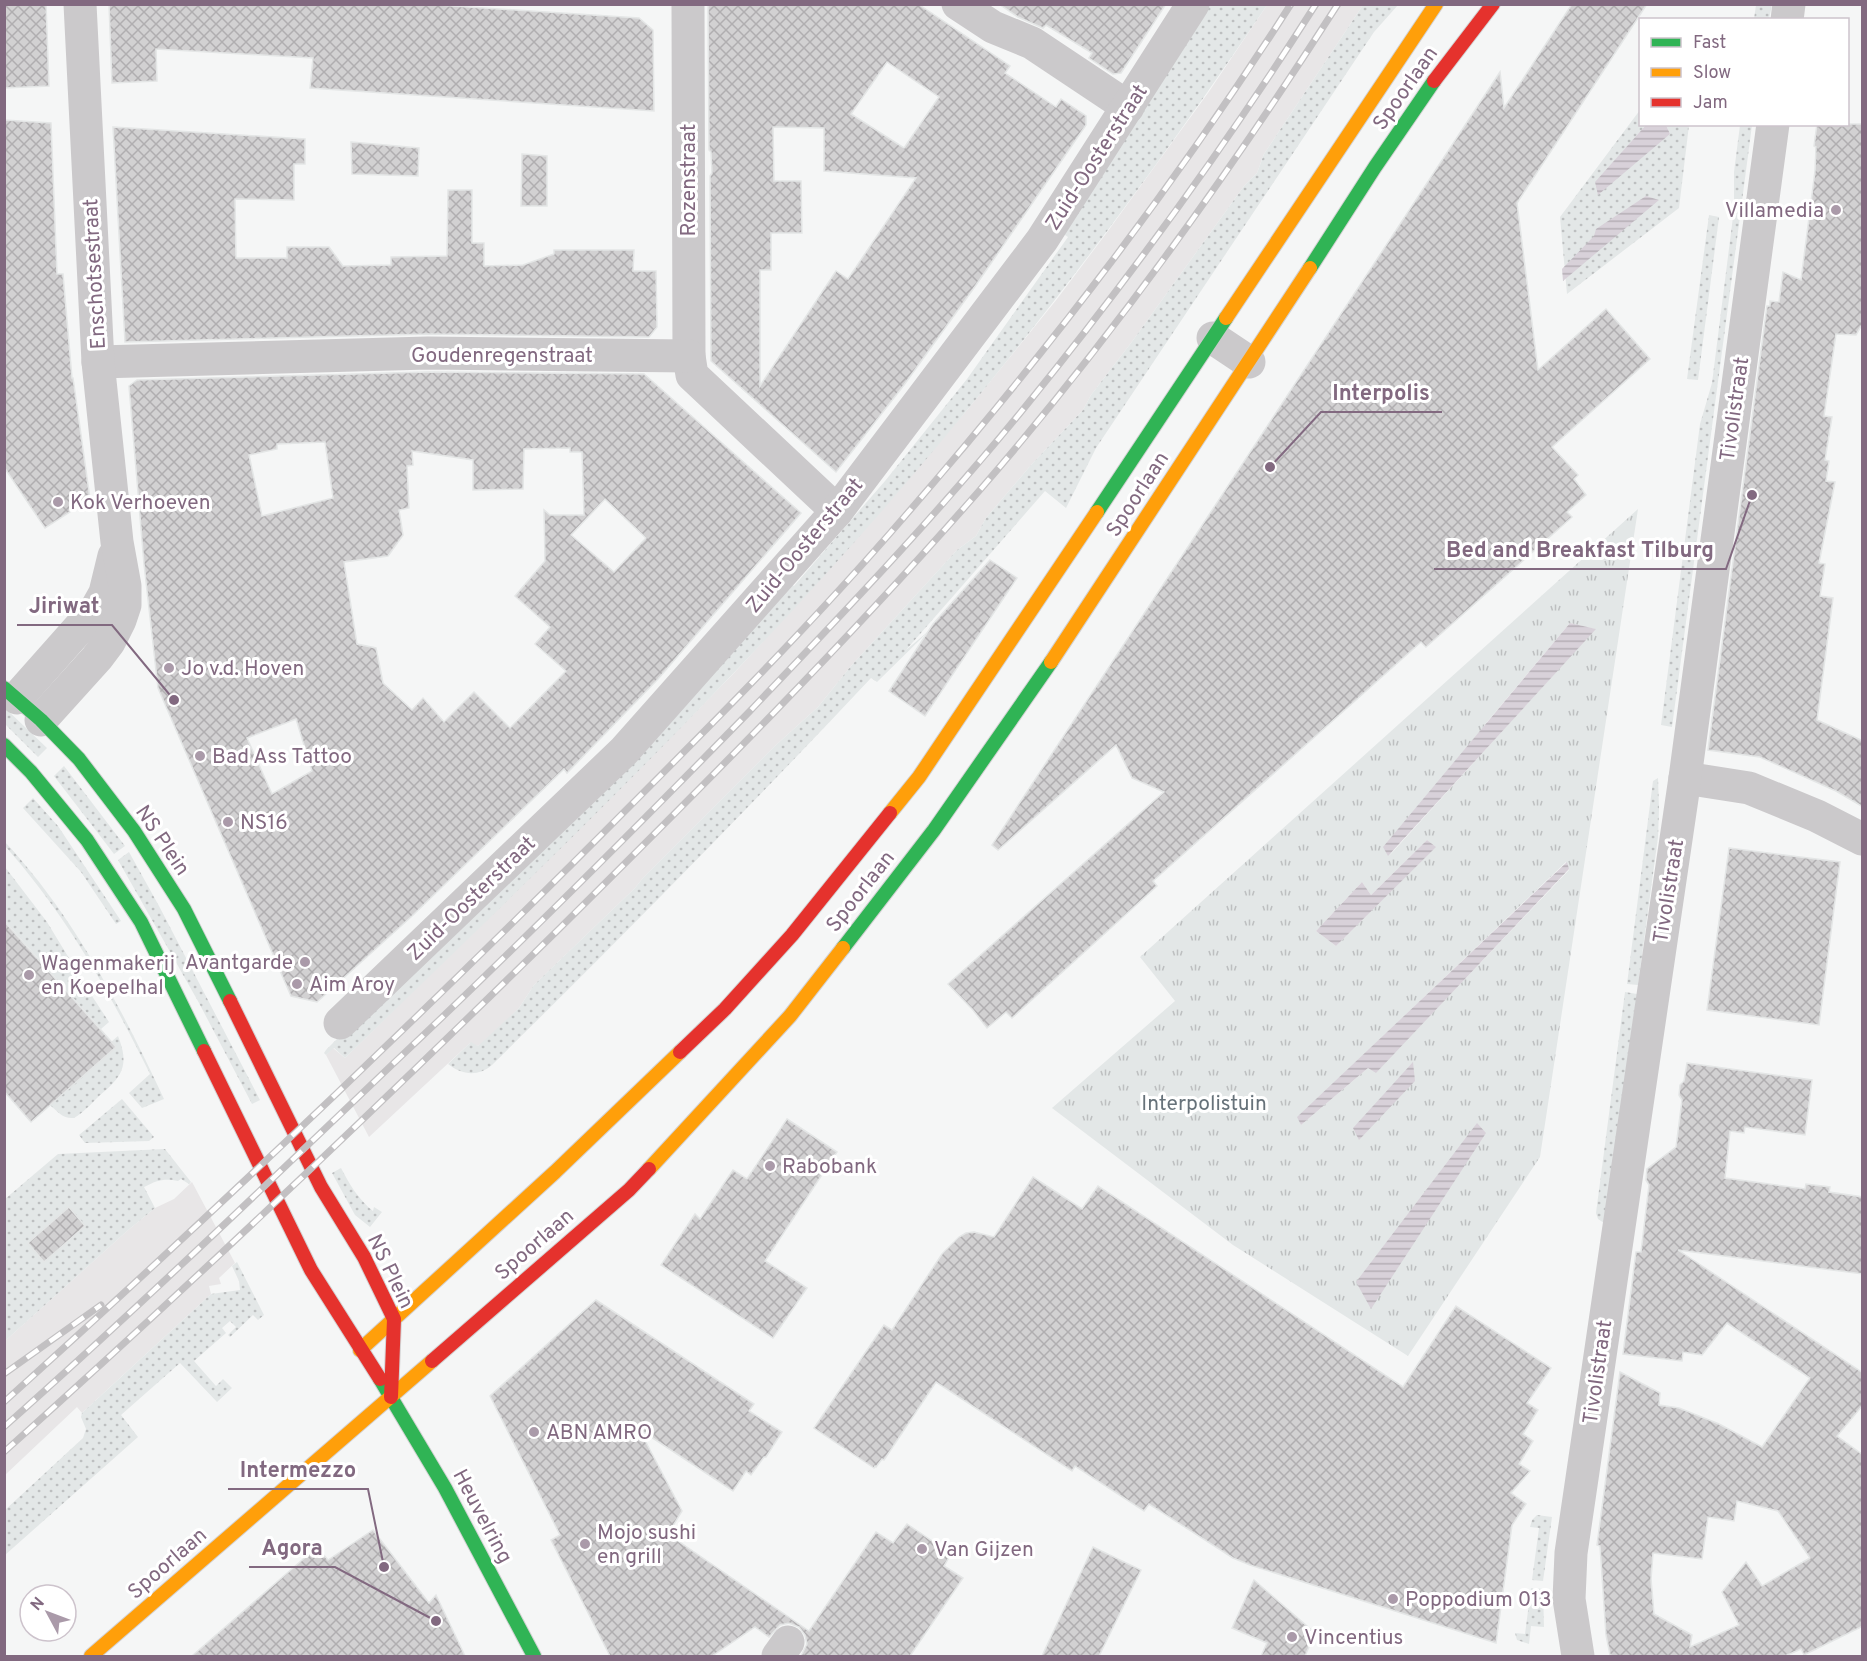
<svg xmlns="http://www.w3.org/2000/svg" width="1867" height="1661" font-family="Overpass,sans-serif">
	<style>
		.built { fill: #e8e6e7 }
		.grass { fill: url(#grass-dots) }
		.park { fill: url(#park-tufts); fill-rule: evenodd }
		.water { fill: url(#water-rules) }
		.building { fill: url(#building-cross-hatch); stroke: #e4e6e6; stroke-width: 1.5; fill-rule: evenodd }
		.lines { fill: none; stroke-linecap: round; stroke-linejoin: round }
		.fast-casing { stroke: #d3d2d3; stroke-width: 16 }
		.slow-casing { stroke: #d3d2d3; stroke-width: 16 }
		.jam-casing { stroke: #d3d2d3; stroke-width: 16 }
		.street { stroke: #cbc9cb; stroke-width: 33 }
		.fast { stroke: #30b455; stroke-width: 14 }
		.slow { stroke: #ff9f0a; stroke-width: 14 }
		.jam { stroke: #e5322d; stroke-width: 14 }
		.rail-casing { stroke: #c2c0c2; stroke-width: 7 }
		.rail { stroke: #fff; stroke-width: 4.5; stroke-dasharray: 14; stroke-linecap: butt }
		.poi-dot { fill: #aa9aa9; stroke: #fff; stroke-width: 2 }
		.labels { text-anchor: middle; stroke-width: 6; stroke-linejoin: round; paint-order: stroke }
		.street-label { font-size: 21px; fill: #826980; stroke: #fff }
		.poi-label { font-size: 21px; fill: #826980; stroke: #fff; text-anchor: start }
		.park-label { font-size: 21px; fill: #67727a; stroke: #fff }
		.leader { fill: none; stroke: #826980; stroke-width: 2 }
		.callout-dot { fill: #826980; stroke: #fff; stroke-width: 2 }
		.callout-label { font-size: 22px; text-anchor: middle; font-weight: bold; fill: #826980; stroke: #fff; stroke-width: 6; stroke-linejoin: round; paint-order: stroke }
	</style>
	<defs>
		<pattern id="grass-dots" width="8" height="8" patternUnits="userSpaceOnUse" patternTransform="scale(1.5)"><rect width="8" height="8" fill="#e3e7e7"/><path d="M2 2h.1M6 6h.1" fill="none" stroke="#bdbfc0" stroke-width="1.8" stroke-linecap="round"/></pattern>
		<pattern id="park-tufts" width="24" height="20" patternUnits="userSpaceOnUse" patternTransform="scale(1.5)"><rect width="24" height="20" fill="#e3e7e7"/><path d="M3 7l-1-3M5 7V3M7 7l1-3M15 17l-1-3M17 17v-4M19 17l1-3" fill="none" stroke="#bdbfc0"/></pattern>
		<pattern id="water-rules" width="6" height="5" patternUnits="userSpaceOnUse" patternTransform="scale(1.5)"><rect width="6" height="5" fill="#d8d1d9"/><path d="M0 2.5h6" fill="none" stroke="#b5aeb5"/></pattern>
		<pattern id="building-cross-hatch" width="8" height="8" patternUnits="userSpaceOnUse" patternTransform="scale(1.5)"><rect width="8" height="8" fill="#d2d1d2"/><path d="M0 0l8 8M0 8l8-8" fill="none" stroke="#b0aeb0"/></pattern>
	</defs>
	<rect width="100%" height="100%" fill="#f5f6f6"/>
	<g class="built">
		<path d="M1267,5H1363L1264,154L1257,173L1244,186L1131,343L1091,395L1083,410L1031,465L986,518L976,536L957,550L851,666L818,707L776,745L643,878L635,888L534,985L519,1008L487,1040L478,1046L470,1043L369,1137L326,1055L333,1048L345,1058L624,785L734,673L837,561L968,409L1057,299L1108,231L1208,93Z"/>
		<path d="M192,1182L235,1263L219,1278L221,1284L209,1286L211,1294L84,1411L82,1413L77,1407L5,1475V1341L127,1231L155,1208L174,1199Z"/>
	</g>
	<g class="grass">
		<path d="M1210,5H1267C1150,179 1025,346 888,504C718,700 530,879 345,1058L334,1048L326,1055L324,1053L326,1050L791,584L794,586L885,481L967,379L1068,237L1058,230L1150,98Z"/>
		<path d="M1363,5H1398L1374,32L1096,448L1066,508L1045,491L906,650L931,629L877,682L871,678C747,810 621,938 492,1065C478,1077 462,1075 448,1064L471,1042L478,1046L519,1008L534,985L635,888L643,878L776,745L818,707L851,666L957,550L976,536L986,518L1031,465L1083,410L1091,395L1131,343L1244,186L1257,173L1264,154Z"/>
		<path d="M1756,5H1772L1769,19H1754Z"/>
		<path d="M1640,110V124L1646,125L1596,182L1670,134L1666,125H1689L1679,208L1567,294L1560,217Z"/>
		<path d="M1740,125H1752L1742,201H1734V172Z"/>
		<path d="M1734,209H1741L1672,727L1661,725L1700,424L1712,383Z"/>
		<path d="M1709,215L1719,217L1698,380L1687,379Z"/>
		<path d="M4,707L47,748L38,757L5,724Z"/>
		<path d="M64,766L125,846L114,854L54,776Z"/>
		<path d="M1658,778L1659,810L1658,837L1638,985L1627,984L1653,781Z"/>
		<path d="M33,798L58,826L121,921L116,924L81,872L23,808Z"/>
		<path d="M5,842C74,916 121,1007 164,1099L142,1108L129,1093L150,1074C109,991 67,916 5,846Z"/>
		<path d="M129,852L159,906L260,1100L252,1104L199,1003L118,860Z"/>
		<path d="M5,867L47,922L92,996L109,1022L101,1029L5,921Z"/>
		<path d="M1625,992L1637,994L1604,1223L1598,1219L1596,1213Z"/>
		<path d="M118,1036C130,1066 122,1077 99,1096C91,1104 84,1112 74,1118C63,1119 58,1112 50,1105L116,1047L111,1042Z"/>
		<path d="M122,1099L154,1137L149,1141L85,1143L79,1135Z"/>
		<path d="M165,1149L191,1182L189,1184L181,1179L178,1181C165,1178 157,1180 144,1187L155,1208L127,1231L5,1341V1199L58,1154Z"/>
		<path d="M341,1168C350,1185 358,1199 373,1211L374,1207L382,1212L370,1227L355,1215L332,1173Z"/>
		<path d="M237,1262L264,1315L258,1320L253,1315L230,1337L228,1335L236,1327L230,1321L222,1328L226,1333L194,1361L216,1386L223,1379L232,1388L217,1402L180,1363L121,1415L138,1437L5,1555V1510L83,1438L86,1429L81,1417L82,1413L211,1294L240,1290L239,1281L232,1266Z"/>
		<path d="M1537,1515L1552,1517L1543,1581L1532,1580L1539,1528L1530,1527L1532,1520Z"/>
		<path d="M1531,1588L1543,1589L1544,1627L1531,1626L1529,1644L1517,1640L1515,1633L1525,1634Z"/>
	</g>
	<path class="park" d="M1638,509L1540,1157L1408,1356L1233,1245L1052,1108L1175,1001L1140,957ZM1570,623L1595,629L1389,856L1487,722ZM1427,840L1435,847L1336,946L1316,931L1362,882L1371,895ZM1566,862L1569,870L1376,1072L1368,1068L1301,1125L1298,1117Z"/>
	<g class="water">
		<path d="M1646,125H1666L1670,134L1598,195L1595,182Z"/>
		<path d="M1646,196L1659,200L1563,281L1562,269L1594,236L1596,229Z"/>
		<path d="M1570,623L1596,629L1388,856L1383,847Z"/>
		<path d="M1427,840L1436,847L1336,946L1316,931L1362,882L1371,895Z"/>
		<path d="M1567,862L1569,869L1376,1073L1368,1068L1301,1125L1297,1117Z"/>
		<path d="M1413,1062L1415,1081L1359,1140L1353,1128Z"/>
		<path d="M1477,1123L1486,1133L1371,1309L1356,1282Z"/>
	</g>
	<g class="building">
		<path d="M4,4H46L49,86L4,88Z"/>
		<path d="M109,4H423L639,18L653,30L654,111L310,88L313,58L156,49L157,81L112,83Z"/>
		<path d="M708,4H918L1010,66L1005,73L1056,107L1061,99L1086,116V125L976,285L904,385L836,472L711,361L710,176L712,173L711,152L709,150ZM887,62L939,97L904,148L851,114ZM773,127L824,128V171L916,178L848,279L836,271L760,386V270H771V233H802L801,181H774Z"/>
		<path d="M999,4H1166L1121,73L1113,74L1089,58L1092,53L1046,25L1043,28L1018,17Z"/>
		<path d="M1572,4H1647L1517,203L1538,370L1606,309L1650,359L1552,447L1578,475L1574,479L1586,495L1567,512L1572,517L1426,647L1421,642L1153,881L1157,886L1012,1018L1006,1012L987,1028L973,1010L948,984L1164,792L1132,778L1116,745L998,850L992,845L1500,72L1504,108Z"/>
		<path d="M4,120L51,123L57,274H63L72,378H73L90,499L45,528L4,467Z"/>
		<path d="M1817,124H1863V323L1856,335L1836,334L1824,416L1832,417L1825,460L1829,461L1826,481L1835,482L1819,563L1825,564L1820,596L1833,598L1817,720L1863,741V807L1836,791L1760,757L1708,750L1767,306H1770V301L1779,302L1783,272L1801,280L1815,171L1816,147L1814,146Z"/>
		<path d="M113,127L305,139V164H294V200L235,199L236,258H287V247H329L343,266L391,265V257L447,256L448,190H472V243H484V266L523,265L554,254V250H634L633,271H656L657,327L649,337L428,334L125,342Z"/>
		<path d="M351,142L419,148L418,176L352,174Z"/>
		<path d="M522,154L547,156V206H521Z"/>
		<path d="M428,372L644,374L801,513L658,679L567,773L564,769L412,916L317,1002L291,996L158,688L144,564L129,386L137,380ZM325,442L333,498L262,516L249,455L277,449V444ZM570,448V452H582L584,515H550L544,510L545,561L515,596L550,627L535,644L566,671L510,728L474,692L444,722L423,698L412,710L383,683L376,648L357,644L344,562L388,556L403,535L399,510L409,508L407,466L413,465L412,451L473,460V490L523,489L524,449ZM605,499L646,538L614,572L571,535ZM296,719L312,771L272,794L247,738Z"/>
		<path d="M990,560L1017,578L925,716L889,691L933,624Z"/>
		<path d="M1729,848L1840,862L1819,1025L1707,1010Z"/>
		<path d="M4,921L116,1047L31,1122L4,1091Z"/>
		<path d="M1687,1063L1812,1080L1805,1135L1745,1127L1744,1133L1730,1131L1725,1178L1805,1189L1806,1184L1830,1187L1829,1192L1863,1197V1274L1678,1250L1863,1373V1405L1837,1436L1863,1455V1626L1804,1655L1801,1649L1785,1656H1613L1610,1655L1606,1635L1600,1546L1597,1545L1620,1372L1660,1393L1659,1405L1679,1408L1719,1424L1762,1447L1810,1378L1727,1323L1702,1355L1683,1352L1682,1361L1623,1354L1636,1252H1641L1649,1185L1646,1180L1647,1169L1676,1147L1682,1100L1679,1095L1680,1085L1684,1081ZM1737,1501L1778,1511L1810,1558L1762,1586L1746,1562L1722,1592L1739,1625L1690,1647L1692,1635L1654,1614L1651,1579L1653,1553L1702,1559L1708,1517L1734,1521Z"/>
		<path d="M787,1119L837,1152L765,1261L807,1288L773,1338L661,1265L695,1214L700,1219L733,1170L747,1179Z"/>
		<path d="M1033,1177L1082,1209L1098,1186L1403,1387L1456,1306L1551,1368L1527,1403L1538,1410L1523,1434L1533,1441L1519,1464L1530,1471L1511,1493L1526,1504L1512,1525L1496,1643L1250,1565L1233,1558L1149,1504L1144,1511L1075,1466L1072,1471L936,1382L884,1460L882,1459L876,1467L875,1466L874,1468L814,1428L884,1325L892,1330L942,1254L959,1237L966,1233L974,1232L994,1237Z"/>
		<path d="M69,1207L85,1226L44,1262L28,1243Z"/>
		<path d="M596,1300L754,1404L749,1411L782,1432L766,1457H764L751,1475L746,1471L733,1491L639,1429L682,1511L668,1534L809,1631L876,1532L893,1543L907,1524L951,1554L944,1566L963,1578L910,1656H801L807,1644L805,1635L799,1627L789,1623L780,1625L769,1637L755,1627L712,1656H610L551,1540L560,1535L490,1396Z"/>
		<path d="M373,1530L429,1603L436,1595L465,1656H192L317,1547L328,1560Z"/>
		<path d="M1093,1547L1141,1570L1099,1656H1042Z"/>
		<path d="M1254,1580L1315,1633L1305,1656H1261L1267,1643L1232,1628Z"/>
	</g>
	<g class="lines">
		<g class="fast-casing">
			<g id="fast">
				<path d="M1310,268L1375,167L1434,81"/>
				<path d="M1097,512L1226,318"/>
				<path d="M4,688L41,720L79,759L134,831L184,909L230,1001"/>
				<path d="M4,745L31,772L87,840L141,922L204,1051"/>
				<path d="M843,948L934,830L1051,662"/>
				<path d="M380,1379L445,1488L534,1656"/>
			</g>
		</g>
		<g class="slow-casing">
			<g id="slow">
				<path d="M1226,318L1436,4"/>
				<path d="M1051,662L1310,268"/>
				<path d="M890,813L919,777L1097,512"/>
				<path d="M649,1169L790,1016L843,948"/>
				<path d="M360,1350L555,1172L680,1052"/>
				<path d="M91,1656L432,1361"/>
			</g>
		</g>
		<g class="jam-casing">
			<g id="jam">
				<path d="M1434,81L1493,4"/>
				<path d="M230,1001L321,1187L364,1257L394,1319L391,1397"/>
				<path d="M204,1051L311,1270L380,1379"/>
				<path d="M680,1052L725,1009L792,935L890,813"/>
				<path d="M432,1361L629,1190L649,1169"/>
			</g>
		</g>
		<g class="street">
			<path d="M688,4L689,356L692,375L837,511"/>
			<path d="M958,4L993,27L1032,43L1128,107"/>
			<path d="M1787,20L1789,4"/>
			<path d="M1213,338L1249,362"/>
			<path d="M98,362L428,353L689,356"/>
			<path d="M17,698L96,609L105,593L114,556"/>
			<path d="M41,720L97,658L109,642L120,620L125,605V586L117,542L98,362L80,4"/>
			<path d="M1685,778L1749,788L1817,816L1862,839"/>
			<path d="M340,1023L624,751L837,511L1042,240L1193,4"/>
			<path d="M778,1656L788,1642"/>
			<path d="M1578,1656L1569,1599L1571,1553L1685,778L1773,124"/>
		</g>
		<use href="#fast" class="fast"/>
		<use href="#slow" class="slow"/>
		<use href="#jam" class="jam"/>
		<g class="rail-casing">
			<g id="rail">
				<path d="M4,1374L101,1305"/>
				<path d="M4,1402C196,1229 384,1051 567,869C682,754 799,639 905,516C1045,355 1176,184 1291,4"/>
				<path d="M4,1427C138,1308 267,1184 396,1061C517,947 634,830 750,711C844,612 939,513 1025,407C1129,279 1227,144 1316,4"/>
				<path d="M4,1452C194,1282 379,1106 560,928C703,786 846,643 979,491C1111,339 1229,174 1338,4"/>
			</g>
		</g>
		<use href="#rail" class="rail"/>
	</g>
	<g class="poi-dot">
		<circle cx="1836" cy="210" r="6"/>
		<circle cx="58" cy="502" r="6"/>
		<circle cx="169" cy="668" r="6"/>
		<circle cx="200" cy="756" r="6"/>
		<circle cx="228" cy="822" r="6"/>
		<circle cx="305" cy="962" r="6"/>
		<circle cx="29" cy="975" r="6"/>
		<circle cx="297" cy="984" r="6"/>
		<circle cx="770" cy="1166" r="6"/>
		<circle cx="534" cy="1432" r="6"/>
		<circle cx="585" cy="1544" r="6"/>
		<circle cx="922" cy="1549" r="6"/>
		<circle cx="1393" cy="1599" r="6"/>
		<circle cx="1292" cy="1637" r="6"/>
	</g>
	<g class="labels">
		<g class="street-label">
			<text transform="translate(1405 88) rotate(-55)" y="7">Spoorlaan</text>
			<text transform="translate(1096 157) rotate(-57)" y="7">Zuid-Oosterstraat</text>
			<text transform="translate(688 180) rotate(-90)" y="7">Rozenstraat</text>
			<text transform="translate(94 274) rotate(-93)" y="7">Enschotsestraat</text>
			<text x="502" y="362">Goudenregenstraat</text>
			<text transform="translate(1734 409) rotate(-82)" y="7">Tivolistraat</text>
			<text transform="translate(1137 494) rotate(-57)" y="7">Spoorlaan</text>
			<text transform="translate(804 545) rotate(-50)" y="7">Zuid-Oosterstraat</text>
			<text transform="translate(163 840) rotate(56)" y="7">NS Plein</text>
			<text transform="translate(860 891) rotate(-52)" y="7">Spoorlaan</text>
			<text transform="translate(1668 891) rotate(-81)" y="7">Tivolistraat</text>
			<text transform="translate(471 898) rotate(-44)" y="7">Zuid-Oosterstraat</text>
			<text transform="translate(534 1244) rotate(-41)" y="7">Spoorlaan</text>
			<text transform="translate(391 1271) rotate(64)" y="7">NS Plein</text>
			<text transform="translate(1597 1372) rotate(-82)" y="7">Tivolistraat</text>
			<text transform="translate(483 1516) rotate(62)" y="7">Heuvelring</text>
			<text transform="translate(167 1563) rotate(-41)" y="7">Spoorlaan</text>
		</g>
		<g class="poi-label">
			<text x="1824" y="217" text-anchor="end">Villamedia</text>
			<text x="70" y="509">Kok Verhoeven</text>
			<text x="181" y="675">Jo v.d. Hoven</text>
			<text x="212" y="763">Bad Ass Tattoo</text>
			<text x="240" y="829">NS16</text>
			<text x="293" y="969" text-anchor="end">Avantgarde</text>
			<text x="41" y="970">Wagenmakerij<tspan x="41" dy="24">en Koepelhal</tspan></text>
			<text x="309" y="991">Aim Aroy</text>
			<text x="782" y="1173">Rabobank</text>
			<text x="546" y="1439">ABN AMRO</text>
			<text x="597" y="1539">Mojo sushi<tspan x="597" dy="24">en grill</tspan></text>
			<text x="934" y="1556">Van Gijzen</text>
			<text x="1405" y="1606">Poppodium 013</text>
			<text x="1304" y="1644">Vincentius</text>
		</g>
		<g class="park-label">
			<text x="1204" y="1110">Interpolistuin</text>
		</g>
	</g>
	<path class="leader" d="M1270 467L1321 412H1442M1752 495L1726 569H1434M174 700L112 625H17M384 1567L368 1489H228M436 1621L335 1567H249"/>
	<g class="callout-dot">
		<circle cx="1270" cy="467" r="6"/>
		<circle cx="1752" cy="495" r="6"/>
		<circle cx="174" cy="700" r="6"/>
		<circle cx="384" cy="1567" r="6"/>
		<circle cx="436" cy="1621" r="6"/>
	</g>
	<g class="callout-label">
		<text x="1381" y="400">Interpolis</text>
		<text x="1580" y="557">Bed and Breakfast Tilburg</text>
		<text x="64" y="613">Jiriwat</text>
		<text x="298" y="1477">Intermezzo</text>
		<text x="292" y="1555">Agora</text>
	</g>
	<rect width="1867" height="1661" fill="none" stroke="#826980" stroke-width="12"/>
	<rect x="1639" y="18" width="210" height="108" fill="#ffffff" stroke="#cdc3cc" stroke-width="1.5"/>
	<rect x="1651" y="38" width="30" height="9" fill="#30b455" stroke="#cdc3cc" stroke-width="1.5"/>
	<text x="1693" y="48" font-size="18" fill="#826980">Fast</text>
	<rect x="1651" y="68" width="30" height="9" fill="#ff9f0a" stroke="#cdc3cc" stroke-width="1.5"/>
	<text x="1693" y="78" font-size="18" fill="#826980">Slow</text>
	<rect x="1651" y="98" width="30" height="9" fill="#e5322d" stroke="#cdc3cc" stroke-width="1.5"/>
	<text x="1693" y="108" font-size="18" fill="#826980">Jam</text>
	<g transform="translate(48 1613) rotate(311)"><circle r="28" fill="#ffffff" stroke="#cdc3cc" stroke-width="1.5"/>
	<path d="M0-4.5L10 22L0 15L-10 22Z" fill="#aa9aa9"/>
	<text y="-9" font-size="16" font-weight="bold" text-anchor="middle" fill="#826980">N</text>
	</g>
</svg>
